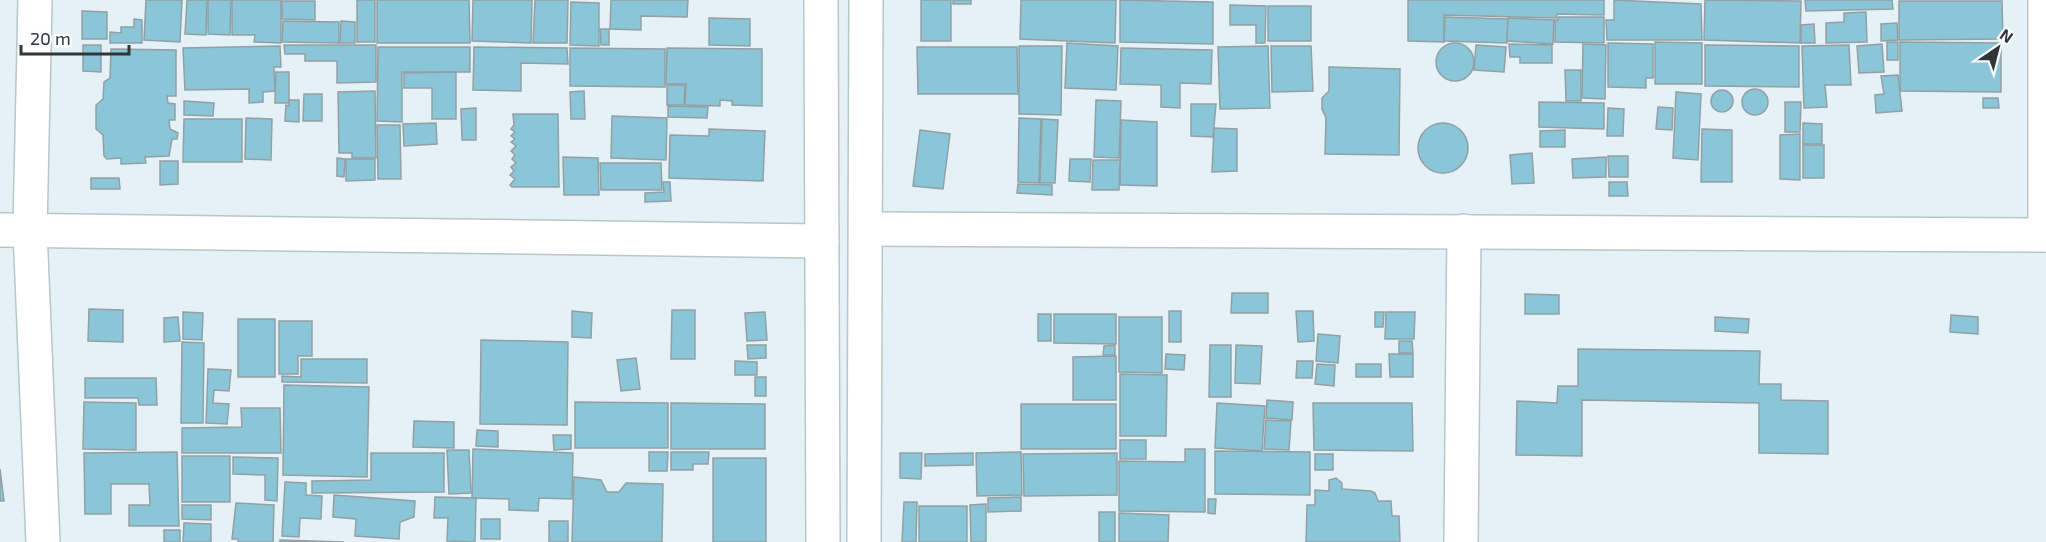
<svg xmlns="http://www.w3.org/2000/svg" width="2046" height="542" font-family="'Exo 2',sans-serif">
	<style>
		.building { fill: #8ac6d8; stroke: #92a0a4; stroke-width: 1.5 }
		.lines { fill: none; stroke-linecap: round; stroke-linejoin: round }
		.street-casing { stroke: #b8c6ca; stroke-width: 36 }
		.street { stroke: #fff; stroke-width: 33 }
	</style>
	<rect width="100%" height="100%" fill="#e4f2f7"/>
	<g class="building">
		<path d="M146,0H182L180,42L144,40Z"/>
		<path d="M187,0H207L206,35L185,34Z"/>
		<path d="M208,0H231L230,35L208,34Z"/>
		<path d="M232,0H281V43L254,42L255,35H232Z"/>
		<rect x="357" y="0" width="18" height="42"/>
		<path d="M377,0H469L470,43H377Z"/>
		<path d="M473,0H532L531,43L472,41Z"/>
		<path d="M535,0H568L567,43H533Z"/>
		<path d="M611,0H688L687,17L641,16V30L610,29Z"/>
		<rect x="921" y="0" width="30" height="41"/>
		<rect x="953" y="0" width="18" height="4"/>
		<path d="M1021,0H1116L1115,43L1020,39Z"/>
		<path d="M1120,0L1213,2V44L1120,42Z"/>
		<path d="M1408,0H1604V15L1557,14L1556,18L1444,15V42L1408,41Z"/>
		<path d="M1614,0L1701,4L1702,40H1607L1606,20H1614Z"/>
		<path d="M1705,0L1801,1L1800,43L1704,40Z"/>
		<path d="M1805,0H1892L1893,9L1806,11Z"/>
		<path d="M282,1H315V20L282,19Z"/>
		<path d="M1899,1H2002L2003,39L1899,40Z"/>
		<path d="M571,2L599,3V46L570,45Z"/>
		<path d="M1230,5L1266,6L1265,43H1256V25H1230Z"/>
		<rect x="1268" y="6" width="43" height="35"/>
		<path d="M82,11L107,12V39H82Z"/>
		<path d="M1866,12L1867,42L1826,43V23L1844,22V13Z"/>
		<path d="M1445,17L1508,19L1507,43L1444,41Z"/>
		<path d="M1558,17H1604V43L1555,42V20H1558Z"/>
		<path d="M709,18L750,19V46L709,45Z"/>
		<path d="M1508,18L1554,20L1553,44L1507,41Z"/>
		<path d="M134,19L142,20V43H110V32L121,33V27H134Z"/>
		<path d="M283,21L339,22V43L282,42Z"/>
		<path d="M341,21L355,22V43H340Z"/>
		<path d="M1897,23L1898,40L1881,41V24Z"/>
		<path d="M1814,24L1815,43H1801V25Z"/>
		<path d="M600,29H609V45H601Z"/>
		<path d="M1655,42L1702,43V84H1655Z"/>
		<rect x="1887" y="42" width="11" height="18"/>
		<path d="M1900,42L2001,43V92L1900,91Z"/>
		<path d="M1067,43L1118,46L1116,90L1065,88Z"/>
		<path d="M1608,43L1653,44V78H1646V88L1608,87Z"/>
		<circle cx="1455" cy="62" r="19"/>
		<path d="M1509,44L1552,45V63H1520V57H1510Z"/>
		<path d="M1583,44L1606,45L1605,99L1582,98Z"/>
		<path d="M1882,44L1884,72L1859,73L1857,46Z"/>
		<path d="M83,45H101V72L83,71Z"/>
		<path d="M284,45H376V82L337,83V61H305V54H285Z"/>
		<path d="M1476,45L1506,47L1504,72L1474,70Z"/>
		<path d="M1705,45L1799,46V87L1705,86Z"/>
		<path d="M1849,45L1851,85H1825L1827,107L1804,108L1802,46Z"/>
		<path d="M280,46L281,67H274L275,91L263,92V102L249,103V89L185,90L183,48Z"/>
		<path d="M1019,46H1062L1061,115L1019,114Z"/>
		<path d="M1268,46L1270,108L1220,109L1218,47Z"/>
		<path d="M1271,46H1311L1313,91L1272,92Z"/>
		<path d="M378,47H470V72H402V122L377,121Z"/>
		<path d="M474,47L567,48L568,64L521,63V91L473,90Z"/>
		<path d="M917,47H1017L1018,94H918Z"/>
		<path d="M570,48L665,49V87L570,86Z"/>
		<path d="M667,48L762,49V106L732,105V101L720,100V106L685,105L686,84H666Z"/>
		<path d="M1121,48L1212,50L1211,84L1180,83V108L1161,107V85L1120,84Z"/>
		<path d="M111,49L176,50V96H167L168,103L175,104V120H169L170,129L178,133L177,139H172L169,156L145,157L146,163L121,164V158L107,159L104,156L103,135L96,129V105L103,99L104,82L110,78Z"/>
		<path d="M1329,67L1400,69L1399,155L1325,154L1326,118L1322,109V98L1329,91Z"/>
		<path d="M1565,70H1581V101H1566Z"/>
		<path d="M276,72H289V103H275Z"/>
		<path d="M456,72V119H432V88H404V73Z"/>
		<path d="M1898,75L1902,111L1876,113L1875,95L1884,94L1881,76Z"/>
		<path d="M667,85H685L684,105H667Z"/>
		<circle cx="1755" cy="102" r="13"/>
		<circle cx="1722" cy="101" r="11"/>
		<path d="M375,91L376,158H352V153H339L338,92Z"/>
		<path d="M584,91L585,119H571L570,92Z"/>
		<path d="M1676,92L1701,94L1698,160L1673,158Z"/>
		<path d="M304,94H322V121H303Z"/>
		<path d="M1983,98H1998L1999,108H1983Z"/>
		<path d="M289,100H299V122L285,121L286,105L289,106Z"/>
		<path d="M1096,100L1121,101L1119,158L1094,157Z"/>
		<path d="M184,101L214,103L213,116L184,115Z"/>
		<path d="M1539,102L1604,103V129L1539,127Z"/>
		<path d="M1785,102H1801L1800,132H1785Z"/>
		<path d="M1191,104H1216L1213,137L1191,136Z"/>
		<path d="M668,106L708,107L707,118L668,117Z"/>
		<path d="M1658,107L1673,108L1672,130L1656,129Z"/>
		<path d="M476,108V140H462L461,109Z"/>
		<path d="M1608,108L1624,109L1623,136H1607Z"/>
		<path d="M513,114H558L559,187H512L510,185L515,179L510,175L514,171L511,167L516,163L512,159L515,155L511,151L516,146L511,142L515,139L511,136L515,132L511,129L514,125Z"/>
		<path d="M612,116L667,118L666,160L611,158Z"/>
		<path d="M246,118L272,119L271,160L245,159Z"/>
		<path d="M1019,118L1041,119L1039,183L1018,182Z"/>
		<path d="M184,119H242V162H183Z"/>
		<path d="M1042,119L1058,120L1055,183H1040Z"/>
		<path d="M1121,120L1157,122V186L1120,185Z"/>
		<circle cx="1443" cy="148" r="25"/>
		<path d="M436,123L437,144L404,146L403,124Z"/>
		<path d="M1803,123L1822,124V144H1803Z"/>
		<path d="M377,125H400L401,179H378Z"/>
		<path d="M1214,128L1237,129V171L1212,172Z"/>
		<path d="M709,129L765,131L763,181L669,178L670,135L709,136Z"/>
		<path d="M1702,129L1732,130V182H1701Z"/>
		<path d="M920,130L950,134L943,189L913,186Z"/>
		<path d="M1565,130V147H1540V131Z"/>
		<path d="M1800,134V180L1780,179V135Z"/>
		<rect x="1803" y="145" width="21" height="33"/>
		<path d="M1532,153L1534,183L1512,184L1510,155Z"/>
		<path d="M1608,156H1628V177H1609Z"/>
		<path d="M563,157L598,158L599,195H564Z"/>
		<path d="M1606,157V177L1573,178L1572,159Z"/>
		<path d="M337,158L345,159L344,177L337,176Z"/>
		<path d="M346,159H375V180L346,181Z"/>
		<path d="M1070,159H1091L1090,182L1069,181Z"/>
		<path d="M1093,160H1120L1119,190H1092Z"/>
		<path d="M160,161H178V184L160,185Z"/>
		<path d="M600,163H661L662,190H601Z"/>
		<path d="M91,178H119L120,189H91Z"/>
		<path d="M663,182H670L671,201L645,202V193L664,192Z"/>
		<path d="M1609,182H1627L1628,196H1609Z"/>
		<path d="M1018,184L1052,185V195L1017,193Z"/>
		<path d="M1232,293H1268V313H1231Z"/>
		<path d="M1525,294L1559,295V314H1525Z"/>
		<path d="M89,309L123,310V342L88,341Z"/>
		<path d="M672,310H695V359H671Z"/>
		<path d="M572,311L592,313L591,338L572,337Z"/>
		<rect x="1169" y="311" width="12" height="31"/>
		<path d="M1296,311H1313L1314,341L1298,342Z"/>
		<path d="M183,312L203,313L202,340L183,339Z"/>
		<path d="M765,312L767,340L747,341L745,313Z"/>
		<path d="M1375,312H1384L1383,327H1375Z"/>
		<path d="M1386,312H1415L1414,339H1385Z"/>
		<rect x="1038" y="314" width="13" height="27"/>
		<path d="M1054,314H1116V344L1054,343Z"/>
		<path d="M1951,315L1978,317V334L1950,332Z"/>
		<path d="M178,317L180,341L164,342V318Z"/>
		<path d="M1119,317H1162V373L1119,372Z"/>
		<path d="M1715,317L1749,319L1748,333L1715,331Z"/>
		<rect x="238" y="319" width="37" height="58"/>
		<path d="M279,321H312V356H298V374H279Z"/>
		<path d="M1318,334L1340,336L1338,363L1316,361Z"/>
		<path d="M481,340L568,342L567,425L480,424Z"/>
		<path d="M1399,341H1412L1413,353H1399Z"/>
		<path d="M182,342L204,343L203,423H181Z"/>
		<path d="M747,345H766V358L748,359Z"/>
		<path d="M1115,345V355H1103L1104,346Z"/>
		<path d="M1210,345H1231V397H1209Z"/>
		<path d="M1236,345L1262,346L1260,384L1235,383Z"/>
		<path d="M1578,349L1760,351L1759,384H1781V400L1828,401V454L1759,453V403L1582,400V456L1516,455L1517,401L1557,403L1558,386H1578Z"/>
		<path d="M1166,354L1185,355L1184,370L1165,369Z"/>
		<path d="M1389,354H1413V377H1390Z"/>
		<path d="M1116,356V400H1073V357Z"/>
		<path d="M636,358L640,389L621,391L617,360Z"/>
		<path d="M301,359H367V383L282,382V376L301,377Z"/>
		<path d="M735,361L757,362V375H735Z"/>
		<path d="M1297,361H1313L1312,378H1296Z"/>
		<path d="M1317,364L1335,365L1334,386L1315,384Z"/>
		<rect x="1356" y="364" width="25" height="13"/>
		<path d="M208,369L231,370L229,391L214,390L213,403L229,404L227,424L206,423Z"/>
		<path d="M1120,374L1167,375L1166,436H1120Z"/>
		<rect x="755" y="377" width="11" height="19"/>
		<path d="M85,378H156L157,405H139L138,398H85Z"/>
		<path d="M284,385L369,387L367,477L283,475Z"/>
		<path d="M1267,400L1293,402L1292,420L1266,418Z"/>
		<path d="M84,402L136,403V450L83,449Z"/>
		<path d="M575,402L668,403V448H575Z"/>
		<path d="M671,403L765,404V449H671Z"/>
		<path d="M1217,403L1265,406L1262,451L1215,448Z"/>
		<path d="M1313,403H1412L1413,451L1314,450Z"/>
		<rect x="1021" y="404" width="95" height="45"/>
		<path d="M241,408H280L281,453H182V428L242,427Z"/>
		<path d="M1266,420L1291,421L1289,450L1264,449Z"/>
		<path d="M414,421L454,422V448L413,447Z"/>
		<path d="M477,430L498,431V447L476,446Z"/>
		<path d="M553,435H571V449L554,450Z"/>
		<rect x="1120" y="440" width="26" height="19"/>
		<path d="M473,449L573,453L572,499L539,498L538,511L509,510V499L472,498Z"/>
		<path d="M1185,449H1205V512L1119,511V461L1185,462Z"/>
		<path d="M447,450H469L471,493L449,494Z"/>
		<path d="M1215,451L1310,452V495L1215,494Z"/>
		<path d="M177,452L179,526H129V505H150L149,484H111V514H85L84,453Z"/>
		<path d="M649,452H668L667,471H649Z"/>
		<path d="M671,452H709L708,464H693V470H671Z"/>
		<path d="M1021,452L1022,495L977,496L976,453Z"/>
		<path d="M371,453H444V492L312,493V481L371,480Z"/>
		<path d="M900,453H922L921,479L900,478Z"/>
		<path d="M973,453V465L925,466V454Z"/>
		<path d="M1117,453V495L1024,496L1023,454Z"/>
		<rect x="1315" y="454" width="18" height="16"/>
		<rect x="182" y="456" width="48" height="46"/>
		<path d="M233,457L278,458L277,501L265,500V475L233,474Z"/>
		<rect x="713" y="458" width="53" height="84"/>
		<path d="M0,469L4,501H0Z"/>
		<path d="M574,477L601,480L607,492H619L626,483L663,484L662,542H572Z"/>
		<path d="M1336,478L1342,483V489L1371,491L1375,493L1378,501H1391L1392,516H1399L1400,542H1306L1307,505H1315V490L1329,491V480Z"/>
		<path d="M285,482L306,483V495L322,496L321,519L300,518L299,537L282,536Z"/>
		<path d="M334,495L415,501L414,517L400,522L399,539L355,536L356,519L333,517Z"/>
		<path d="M435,497L476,498L475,542L447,541L448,518H434Z"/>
		<path d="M1021,497V511L988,512V498Z"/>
		<path d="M1208,499H1216L1215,514L1208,513Z"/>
		<path d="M904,502H917L916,542H902Z"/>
		<path d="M236,503L274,505L273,542H238V539H232Z"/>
		<path d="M986,504V542H971L970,505Z"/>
		<path d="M182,505H211V520L182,519Z"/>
		<rect x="919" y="506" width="48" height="36"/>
		<rect x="1099" y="512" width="16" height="30"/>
		<path d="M1119,513L1169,515L1168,542H1119Z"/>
		<rect x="481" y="519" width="19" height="20"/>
		<rect x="549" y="521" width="19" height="21"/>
		<path d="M184,523L211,524V542H183Z"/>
		<rect x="164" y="530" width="16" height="12"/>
		<path d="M280,540L344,542H280Z"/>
	</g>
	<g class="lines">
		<g class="street-casing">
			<g id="street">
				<path d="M35,0L30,230L43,542"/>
				<path d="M821,0L823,542"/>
				<path d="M2045,0V235"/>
				<path d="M866,229L2046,235"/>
				<path d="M0,230L822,241"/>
				<path d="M864,542L866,0"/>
				<path d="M1461,542L1464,231"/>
			</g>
		</g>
		<use href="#street" class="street"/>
	</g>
	<g transform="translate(1998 48) rotate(35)" stroke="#fafdfe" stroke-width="4.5" paint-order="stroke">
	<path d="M0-4.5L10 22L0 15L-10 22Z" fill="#303537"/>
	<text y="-9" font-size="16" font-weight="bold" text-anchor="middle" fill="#303537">N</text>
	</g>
	<path d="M21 45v9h108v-9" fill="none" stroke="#303537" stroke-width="3"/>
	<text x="30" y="45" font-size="18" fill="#303537" stroke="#fafdfe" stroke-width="4.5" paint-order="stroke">20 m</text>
</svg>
